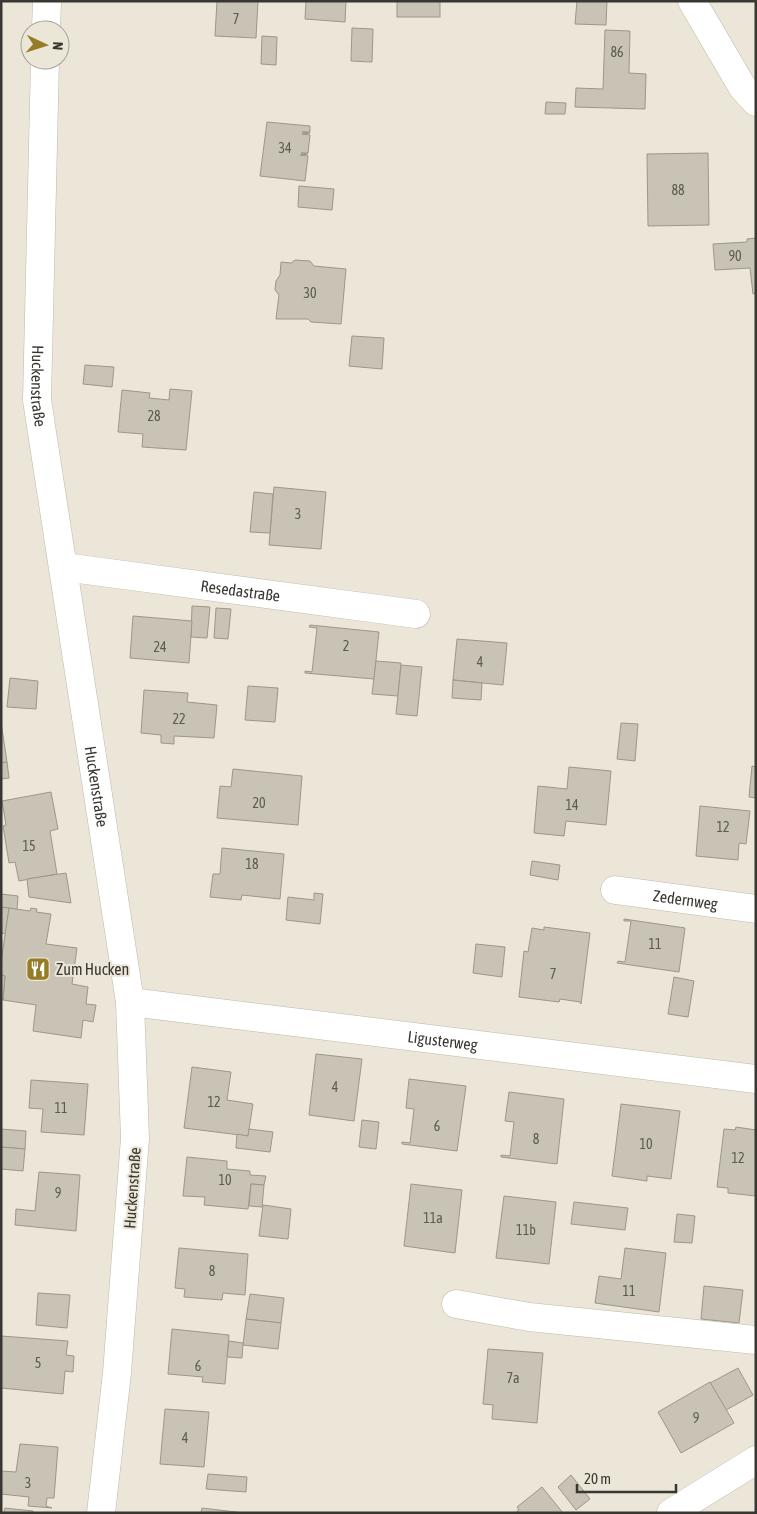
<svg xmlns="http://www.w3.org/2000/svg" width="757" height="1514" font-family="'Asap Condensed',sans-serif">
	<style>
		.building { fill: #c8c3b4; stroke: #9c978a }
		.lines { fill: none; stroke-linecap: round; stroke-linejoin: round }
		.minor-casing { stroke: #beb9ab; stroke-width: 29 }
		.minor { stroke: #fff; stroke-width: 28 }
		.labels { text-anchor: middle; stroke-width: 4; stroke-linejoin: round; paint-order: stroke }
		.number-label { font-size: 14px; fill: #5d5a52 }
		.street-label { font-size: 16px; fill: #393731; stroke: #ebe6d7 }
		.poi-label { font-size: 16px; fill: #393731; stroke: #ebe6d7; text-anchor: start }
	</style>
	<rect width="100%" height="100%" fill="#ebe6d7"/>
	<g class="building">
		<path d="M217,1H258L256,38L215,36Z"/>
		<path d="M306,1H346L345,22L305,19Z"/>
		<rect x="397" y="1" width="43" height="16"/>
		<path d="M577,1H607L606,25L575,24Z"/>
		<path d="M352,28L373,29L372,62L351,61Z"/>
		<path d="M605,30L630,31L629,73L646,74L645,109L575,107L576,88L603,89Z"/>
		<path d="M262,36L277,37L276,65L261,64Z"/>
		<path d="M546,102L566,103L565,114H545Z"/>
		<path d="M267,122L310,126V132H302L310,133L302,134L310,135L308,153H301L308,154L300,155L308,156L305,181L260,176Z"/>
		<path d="M708,153L709,225L648,226L647,154Z"/>
		<path d="M299,186L334,189L332,210L298,207Z"/>
		<path d="M756,238V293L753,294L750,268L715,270L713,244L747,242V239Z"/>
		<path d="M295,260L310,261L314,266L346,269L341,324L311,322L308,319H276L279,295L275,290L276,281L280,275L281,262L291,263Z"/>
		<path d="M352,336L384,338L382,369L349,366Z"/>
		<path d="M85,365L114,367L112,387L83,384Z"/>
		<path d="M170,389L192,391L186,450L142,447L143,434L118,432L122,390L150,393L149,398L169,400Z"/>
		<path d="M274,487L326,492L321,549L269,545Z"/>
		<path d="M254,492L273,494L270,533L250,532Z"/>
		<path d="M192,606L210,607L207,638L191,637Z"/>
		<path d="M216,608L231,609L228,639L214,638Z"/>
		<path d="M133,616L192,621L189,663L130,658Z"/>
		<path d="M310,625L379,632L374,679L305,673V671L312,672L317,628L309,627Z"/>
		<path d="M457,639L507,643L503,685L453,680Z"/>
		<path d="M376,661L401,663L398,696L372,694Z"/>
		<path d="M401,665L422,667L417,716L396,714Z"/>
		<path d="M10,678L38,681L36,709L7,707Z"/>
		<path d="M453,680L482,683L481,700L452,698Z"/>
		<path d="M248,686L278,688L275,722L245,720Z"/>
		<path d="M144,690L188,693L187,702L217,705L214,738L174,736V744L161,743V735L141,733Z"/>
		<path d="M1,722L7,762L1,763Z"/>
		<path d="M621,723L638,724L635,761L617,759Z"/>
		<path d="M7,762L9,778L1,779V763Z"/>
		<path d="M752,766L756,767V798L749,797Z"/>
		<path d="M569,767L611,771L606,825L566,821L564,836L534,833L538,786L567,789Z"/>
		<path d="M233,769L302,776L298,825L217,818L220,786L231,787Z"/>
		<path d="M51,792L58,829L50,831L57,874L19,881L15,862L9,863L3,826L6,825L2,801Z"/>
		<path d="M700,806L750,811L746,844L739,843L738,860L696,856Z"/>
		<path d="M222,848L284,854L280,899L242,895L241,900L210,897L213,874H220Z"/>
		<path d="M532,861L560,865L558,880L530,875Z"/>
		<path d="M66,873L71,903L29,897L27,879Z"/>
		<path d="M314,893L323,894L320,924L286,920L288,897L314,900Z"/>
		<path d="M1,894L18,896L17,910L1,907Z"/>
		<path d="M1,907L9,908L6,934L1,933Z"/>
		<path d="M9,908L30,911L31,908L37,909L36,912L51,914L46,944L77,948L72,984L88,987L86,1004L96,1005L93,1022L83,1020L81,1038L33,1031L36,1005L3,1000L5,976L1,975V962Z"/>
		<path d="M624,919L685,928L679,972L617,963L618,961L625,962L631,921H624Z"/>
		<path d="M544,927L590,933L581,1004L580,1002L560,999L559,1002L519,997L524,951L528,952L532,928L544,930Z"/>
		<path d="M476,944L505,947L502,977L473,973Z"/>
		<path d="M1,975L5,976L3,1000L1,999Z"/>
		<path d="M674,977L694,981L688,1017L668,1014Z"/>
		<path d="M316,1054L362,1059L354,1121L309,1115Z"/>
		<path d="M192,1067L231,1072L227,1100L253,1104L248,1136L184,1128Z"/>
		<path d="M409,1079L466,1086L457,1151L402,1144V1142L410,1143L414,1109L406,1108Z"/>
		<path d="M31,1080L88,1084L84,1135L41,1132L43,1109L29,1108Z"/>
		<path d="M509,1092L564,1099L557,1164L501,1157V1155L510,1156L514,1122L505,1121Z"/>
		<path d="M621,1104L680,1111L671,1179L647,1176V1181L612,1176Z"/>
		<path d="M362,1120L379,1122L376,1149L359,1147Z"/>
		<path d="M736,1127L756,1130V1196L728,1193V1188L717,1187L724,1129L735,1130Z"/>
		<path d="M1,1129L26,1131L25,1149L1,1147Z"/>
		<path d="M249,1129L273,1132L270,1152L236,1148L237,1134L248,1136Z"/>
		<path d="M1,1147L25,1149L23,1171L1,1169Z"/>
		<path d="M187,1157L227,1161V1169L250,1171V1175L266,1176L264,1185L251,1184L248,1209L204,1205L205,1197L183,1196Z"/>
		<path d="M39,1172L80,1175L76,1231L15,1225L16,1209L35,1211Z"/>
		<path d="M251,1184L264,1185L262,1207L249,1206Z"/>
		<path d="M411,1184L462,1190L455,1253L404,1246Z"/>
		<path d="M504,1196L556,1202L549,1264L496,1258Z"/>
		<path d="M574,1202L628,1208L625,1230L571,1224Z"/>
		<path d="M263,1205L291,1209L288,1239L259,1236Z"/>
		<path d="M677,1214L695,1216L692,1243L674,1242Z"/>
		<path d="M179,1248L248,1254L245,1295L223,1293L222,1300L184,1297L185,1289L175,1288Z"/>
		<path d="M625,1248L666,1253L659,1312L595,1303L599,1276L621,1279Z"/>
		<path d="M704,1286L743,1290L739,1323L701,1319Z"/>
		<path d="M38,1293L70,1295L67,1328L36,1325Z"/>
		<path d="M250,1294L284,1298L281,1323L246,1319Z"/>
		<path d="M246,1319L281,1323L278,1349L243,1345Z"/>
		<path d="M172,1329L229,1335L225,1384L202,1382L203,1377L168,1374Z"/>
		<path d="M1,1336L68,1341L66,1355L74,1356L73,1372L65,1371L63,1394L1,1388Z"/>
		<path d="M229,1341L243,1343L242,1358L227,1357Z"/>
		<path d="M488,1349L543,1353L537,1423L492,1419L493,1405L483,1404Z"/>
		<path d="M738,1368L753,1395L726,1410L710,1383Z"/>
		<path d="M710,1382L734,1423L681,1453L658,1412Z"/>
		<path d="M165,1409L209,1412L204,1467L160,1464Z"/>
		<path d="M20,1444L58,1447L54,1498H47L46,1506L52,1508L28,1506L29,1497L1,1494V1471L16,1472Z"/>
		<path d="M208,1474L247,1477L246,1492L206,1489Z"/>
		<path d="M571,1475L590,1499L576,1510L558,1487Z"/>
		<path d="M542,1487L563,1513H515L519,1510L517,1507Z"/>
		<path d="M5,1508L33,1511L32,1513H4Z"/>
		<path d="M202,1508L244,1513H201Z"/>
	</g>
	<g class="lines">
		<g class="minor-casing">
			<g id="minor">
				<path d="M692,1L743,88L756,102"/>
				<path d="M46,30L47,1"/>
				<path id="s1" d="M45,60L37,400L130,1002L135,1138L117,1373L101,1513"/>
				<path id="s2" d="M64,567L416,614"/>
				<path id="s3" d="M615,890L756,909"/>
				<path id="s4" d="M130,1002L756,1079"/>
				<path d="M456,1304L529,1317L756,1340"/>
				<path d="M671,1513L756,1460"/>
			</g>
		</g>
		<use href="#minor" class="minor"/>
	</g>
	<defs>
		<g id="restaurant-square" transform="scale(1.25)"><rect x="-9" y="-9" width="18" height="18" rx="4" fill="#967c24" stroke="#ebe6d7"/><path d="M-5-6h1v4h1v-4h1v4h1v-4h1v5L-1.5 .5V6h-2V.5L-5-1ZM5-6V6H3V1.5H1.5Q1.5-4 5-6Z" fill="#fff"/></g>
	</defs>
	<g fill-rule="evenodd">
		<use href="#restaurant-square" x="38" y="969"/>
	</g>
	<g class="labels">
		<g class="number-label">
			<text x="236" y="24">7</text>
			<text x="617" y="57">86</text>
			<text x="285" y="153">34</text>
			<text x="678" y="195">88</text>
			<text x="735" y="261">90</text>
			<text x="310" y="298">30</text>
			<text x="154" y="421">28</text>
			<text x="298" y="519">3</text>
			<text x="346" y="651">2</text>
			<text x="160" y="652">24</text>
			<text x="480" y="667">4</text>
			<text x="179" y="724">22</text>
			<text x="259" y="808">20</text>
			<text x="572" y="810">14</text>
			<text x="723" y="832">12</text>
			<text x="29" y="851">15</text>
			<text x="252" y="869">18</text>
			<text x="655" y="949">11</text>
			<text x="553" y="979">7</text>
			<text x="335" y="1092">4</text>
			<text x="214" y="1107">12</text>
			<text x="61" y="1113">11</text>
			<text x="437" y="1131">6</text>
			<text x="536" y="1144">8</text>
			<text x="646" y="1149">10</text>
			<text x="738" y="1163">12</text>
			<text x="225" y="1185">10</text>
			<text x="58" y="1198">9</text>
			<text x="433" y="1223">11a</text>
			<text x="526" y="1235">11b</text>
			<text x="212" y="1276">8</text>
			<text x="629" y="1296">11</text>
			<text x="38" y="1368">5</text>
			<text x="198" y="1371">6</text>
			<text x="513" y="1383">7a</text>
			<text x="696" y="1423">9</text>
			<text x="185" y="1443">4</text>
			<text x="28" y="1488">3</text>
		</g>
		<g class="street-label">
			<text dy="6" stroke="none"><textPath href="#s1" startOffset="326">Huckenstraße</textPath></text>
			<text dy="6" stroke="none"><textPath href="#s2" startOffset="178">Resedastraße</textPath></text>
			<text dy="6" stroke="none"><textPath href="#s1" startOffset="731">Huckenstraße</textPath></text>
			<text dy="6" stroke="none"><textPath href="#s3" startOffset="71">Zedernweg</textPath></text>
			<text dy="6" stroke="none"><textPath href="#s4" startOffset="315">Ligusterweg</textPath></text>
			<text transform="translate(132 1188) rotate(-86)" y="6">Huckenstraße</text>
		</g>
		<g class="poi-label">
			<text x="56" y="975">Zum Hucken</text>
		</g>
	</g>
	<rect width="757" height="1514" fill="none" stroke="#393731" stroke-width="5"/>
	<g transform="translate(45 45) rotate(94)"><circle r="24" fill="#ebe6d7" stroke="#a4a095"/>
	<path d="M0-4L9 19L0 12L-9 19Z" fill="#967c24"/>
	<text y="-8" font-size="14" font-weight="bold" text-anchor="middle" fill="#393731">N</text>
	</g>
	<path d="M577 1484v8h99v-8" fill="none" stroke="#393731" stroke-width="2.5"/>
	<text x="584" y="1484" font-size="15" fill="#393731" stroke="#ebe6d7" stroke-width="4" paint-order="stroke">20 m</text>
</svg>
